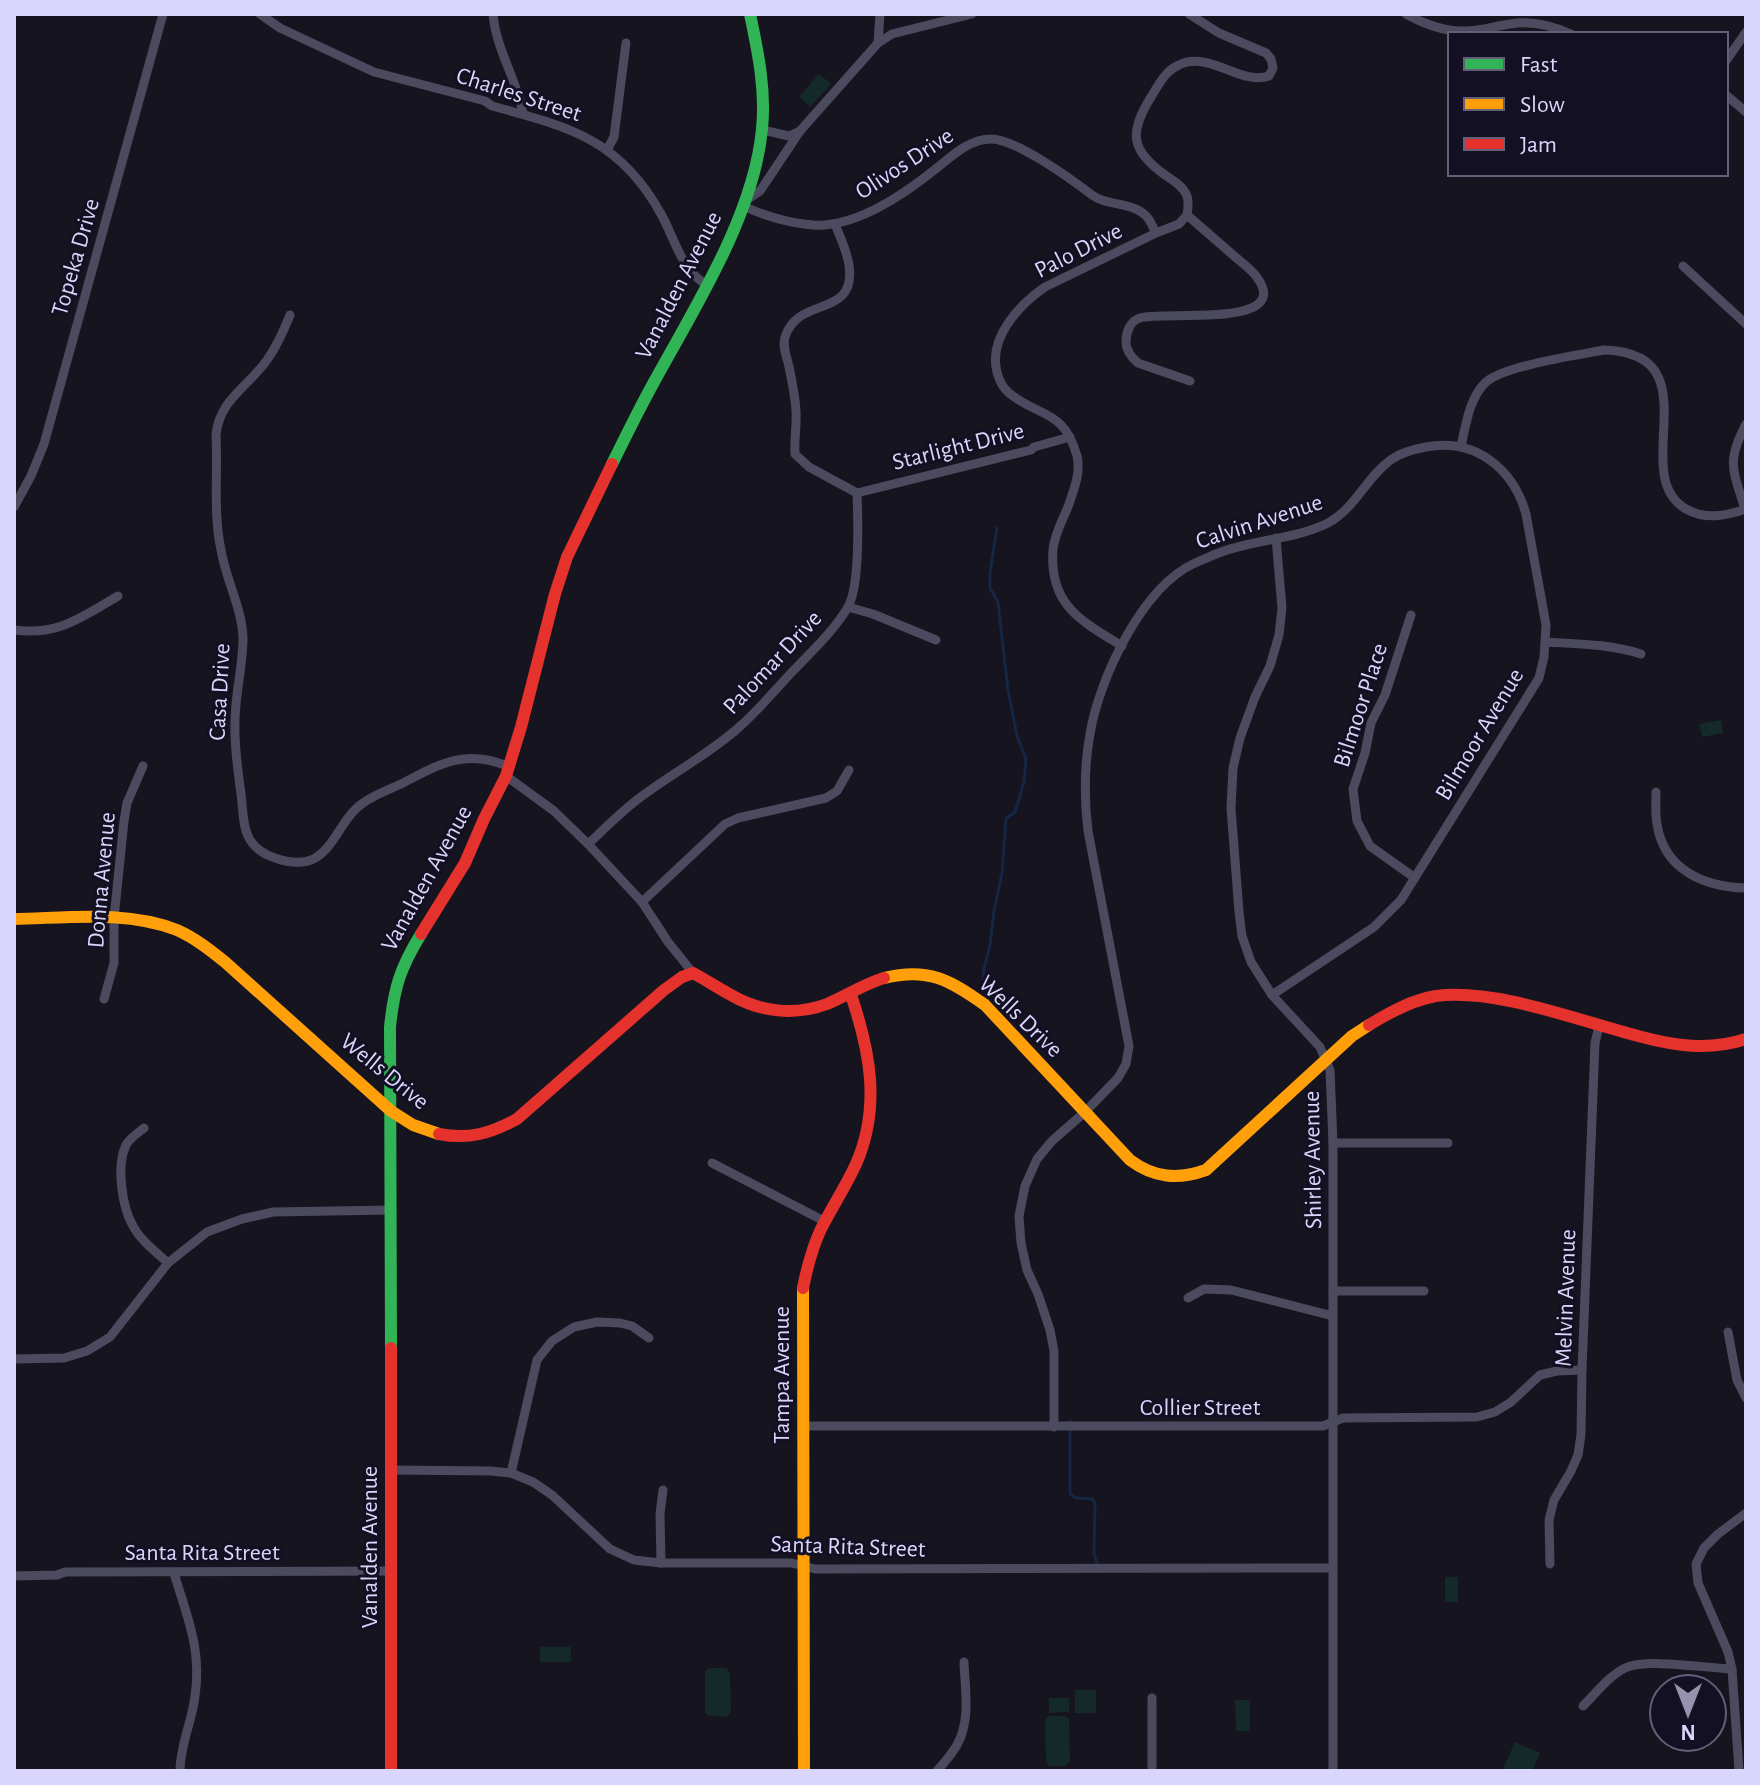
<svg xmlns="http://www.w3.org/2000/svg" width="1760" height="1785" font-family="'Alegreya Sans',sans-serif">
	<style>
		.green { fill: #142a29 }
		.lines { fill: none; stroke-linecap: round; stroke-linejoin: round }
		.stream { stroke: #142745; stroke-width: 3 }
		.street { stroke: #4c4a5f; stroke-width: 9 }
		.fast { stroke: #30b455; stroke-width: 12 }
		.slow { stroke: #ff9f0a; stroke-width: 12 }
		.jam { stroke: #e5322d; stroke-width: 12 }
		.labels { text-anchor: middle; stroke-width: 6; stroke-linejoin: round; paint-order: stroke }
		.street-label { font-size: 24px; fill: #dad6fb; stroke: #131023 }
	</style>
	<rect width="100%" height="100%" fill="#16141f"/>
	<g class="green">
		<path d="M819,74L831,84L810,107L799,97Z"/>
		<path d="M1721,720L1723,733L1702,737L1699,724Z"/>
		<rect x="1445" y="1577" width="13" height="25"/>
		<rect x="540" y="1647" width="31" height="15"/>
		<path d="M709,1668H726L730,1673L731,1712L726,1717L709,1716L705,1712V1672Z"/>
		<rect x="1075" y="1690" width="21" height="23"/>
		<path d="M1049,1698H1069V1712L1049,1713Z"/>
		<path d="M1235,1700H1250V1731H1236Z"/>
		<path d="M1048,1716H1065L1069,1719L1070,1762L1065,1766H1049L1046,1762L1045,1719Z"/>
		<path d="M1515,1742L1540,1753L1532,1771H1502Z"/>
	</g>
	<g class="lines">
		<g class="stream">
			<path d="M984,983L983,973L990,945L994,911L1002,873L1006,819L1015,812L1024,782L1026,759L1017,736L1008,690L998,602L990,588V572L997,528"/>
			<path d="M1070,1421V1494L1076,1498L1092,1499L1095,1503L1094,1554L1097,1563"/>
		</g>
		<g class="street">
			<path d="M260,14L280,28L374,72L485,101L492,106C569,127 620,139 661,214C675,239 681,270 707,285"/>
			<path d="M493,14C496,50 517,79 523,114"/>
			<path d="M1406,14C1424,24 1445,32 1466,31C1481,31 1495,26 1510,24C1531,20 1551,25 1571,34"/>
			<path d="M878,43L880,14"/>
			<path d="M1726,61L1746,32"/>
			<path d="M1726,95L1746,112"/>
			<path d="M762,130L789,136L800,131"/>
			<path d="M607,150L614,137L626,43"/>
			<path d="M745,201L760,191L800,131L878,43L892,34L972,14"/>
			<path d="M743,206C765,216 789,223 813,225C857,228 906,193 938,167C953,155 970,139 991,139C1016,139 1071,179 1092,195C1108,207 1133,201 1147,217C1151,221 1153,228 1156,233"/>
			<path d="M1187,215C1203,229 1218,242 1233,255C1241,262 1250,268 1256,276C1297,330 1161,310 1140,318C1130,321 1126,332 1126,342C1126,351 1131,357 1138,363L1190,381"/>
			<path d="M835,224C840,237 847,251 849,265C857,319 798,295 785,337C782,348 787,356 789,367C792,381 795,396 796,410C797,425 794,439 795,454L809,467L857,493"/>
			<path d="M1683,266L1746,324"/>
			<path d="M290,315C284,330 277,346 267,360C248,387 219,400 216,435C218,473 213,513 221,550C226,580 242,608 243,638C243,666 235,694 235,722C234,746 238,771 241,794C243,807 242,824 248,836C253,847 263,854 275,858C332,878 332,824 363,803C374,795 388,790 401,784C439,764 466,748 509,767"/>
			<path d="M1461,446C1466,425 1469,399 1485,383C1502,366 1578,355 1604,350C1715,353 1626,475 1686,509C1706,520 1725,516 1746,509"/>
			<path d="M857,493L1031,450L1034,447L1070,437"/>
			<path d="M14,507L31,476L44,444L163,14"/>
			<path d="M1745,509C1733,470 1726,462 1746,424"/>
			<path d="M1276,538L1282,608L1279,635L1270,666L1255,697L1240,738L1233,768L1231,808L1239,912L1242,936L1251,962L1272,995L1320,1047L1330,1070L1333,1143V1771"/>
			<path d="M848,607L873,614L936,640"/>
			<path d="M1411,615L1385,695L1371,723L1365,753L1353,789L1357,821L1370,846L1415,878"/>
			<path d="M14,630C58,636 82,617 118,596"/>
			<path d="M1546,642C1578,644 1609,644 1641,654"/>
			<path d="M1122,646C1081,621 1049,605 1053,550C1054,534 1064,518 1069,504C1074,489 1081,473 1077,456C1064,409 1040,418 1009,393C1003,388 999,380 997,372C988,338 1019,305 1045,287L1156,233L1179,224L1187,215C1188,209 1189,202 1187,196C1183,186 1174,181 1165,175C1130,150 1129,132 1151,97C1159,84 1165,71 1179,65C1209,50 1241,86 1269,76L1273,68L1271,59L1266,53L1219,33L1189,14"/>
			<path d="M506,776L554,811L588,844L642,902L668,942L693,973"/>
			<path d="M1656,792C1656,803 1655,814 1657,824C1664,870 1704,887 1746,888"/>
			<path d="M588,844C603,830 617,816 633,803C667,776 705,757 737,729C757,712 774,691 792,672C812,651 833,632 848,607C860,586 858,519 857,493"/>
			<path d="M642,902L725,824L738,818L826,798L837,791L849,770"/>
			<path d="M104,999L114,963V918L124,821L127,803L143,766"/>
			<path d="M144,1128C138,1133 130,1138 126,1145C116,1166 122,1207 133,1226C141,1241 156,1252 168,1263"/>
			<path d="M1333,1143H1448"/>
			<path d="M712,1163L824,1221"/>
			<path d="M1333,1291H1424"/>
			<path d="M1188,1298L1204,1289L1231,1290L1333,1316"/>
			<path d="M1728,1332L1737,1380L1746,1398"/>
			<path d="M14,1359L64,1358L87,1351L110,1337L168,1263L207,1232L242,1219L273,1212L391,1210"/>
			<path d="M803,1426H1323L1343,1418L1477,1417L1495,1412L1511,1402L1540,1375L1557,1371L1582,1370"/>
			<path d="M1054,1427V1351L1050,1330L1038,1294L1027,1270L1021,1243L1019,1216L1025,1186L1037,1159L1052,1141L1085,1112L1118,1078L1126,1064L1129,1046L1088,831C1084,798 1084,767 1090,734C1099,679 1142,587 1195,563C1207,558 1221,551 1234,548C1265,539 1300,537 1328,523C1355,509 1367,476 1392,459C1402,452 1415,449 1426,447C1475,438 1513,468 1526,514L1546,625L1544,657L1539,678L1401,900L1374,927L1272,995"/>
			<path d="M392,1470L491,1471L511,1473L533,1482L552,1495L610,1549L634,1560L661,1563H792L815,1569L1333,1568"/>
			<path d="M511,1473L537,1360L552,1341L574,1327L597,1322L620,1323L632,1326L649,1338"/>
			<path d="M661,1563L660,1514L663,1490"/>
			<path d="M1550,1564L1549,1520L1554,1500L1571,1471L1578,1455L1581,1435L1582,1370L1595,1043L1599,1026"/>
			<path d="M174,1573C187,1617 202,1649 195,1696C192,1722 180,1745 180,1771"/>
			<path d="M14,1576L57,1575L65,1572L391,1571"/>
			<path d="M1152,1698V1771"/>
			<path d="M1583,1706C1596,1693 1609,1676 1625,1668C1646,1658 1706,1668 1732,1669"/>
			<path d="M937,1771C944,1763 952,1754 957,1745C971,1720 965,1689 964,1662"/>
			<path d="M1739,1771L1732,1669L1728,1652L1698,1583L1696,1564L1704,1548L1718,1534L1746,1513"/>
		</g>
		<g class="fast">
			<path d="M612,464C626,436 639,409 654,382C695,307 754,215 762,129C766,90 758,52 750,14"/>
			<path d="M391,1348L390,1027C394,988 400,968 421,934"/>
		</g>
		<g class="slow">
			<path d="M14,919C67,918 127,910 177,930C195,938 210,950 225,962L391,1111L413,1125L439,1134"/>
			<path d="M884,978C928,967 950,980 985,1005L1130,1160C1154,1178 1178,1180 1206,1170L1352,1036L1369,1025"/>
			<path d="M803,1288L804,1771"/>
		</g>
		<g class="jam">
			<path d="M421,934L465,863L484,819L506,776L521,727L555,594L567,557L612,464"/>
			<path d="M1369,1025C1390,1012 1412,1000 1436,996C1496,988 1579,1021 1638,1036C1675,1046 1709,1051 1746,1039"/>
			<path d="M439,1134C469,1140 491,1133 517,1119L664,990L682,977L693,973C706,980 718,988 731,995C760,1012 795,1016 827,1004C846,996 864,984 884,978"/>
			<path d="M803,1288C807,1268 812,1248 821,1229C832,1207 846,1186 856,1164C881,1107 870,1051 851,995"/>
			<path d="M391,1771V1348"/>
		</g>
	</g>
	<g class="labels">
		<g class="street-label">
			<text transform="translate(519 94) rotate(18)" y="8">Charles Street</text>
			<text transform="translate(904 163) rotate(-33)" y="8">Olivos Drive</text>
			<text transform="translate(1078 250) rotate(-27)" y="8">Palo Drive</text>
			<text transform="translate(75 257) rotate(-74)" y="8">Topeka Drive</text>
			<text transform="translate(678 285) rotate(-63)" y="8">Vanalden Avenue</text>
			<text transform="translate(958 446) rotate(-14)" y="8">Starlight Drive</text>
			<text transform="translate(1259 521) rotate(-18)" y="8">Calvin Avenue</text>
			<text transform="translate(772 662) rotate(-47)" y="8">Palomar Drive</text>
			<text transform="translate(219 692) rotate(-87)" y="8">Casa Drive</text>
			<text transform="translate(1360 705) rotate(-72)" y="8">Bilmoor Place</text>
			<text transform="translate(1479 734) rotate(-59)" y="8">Bilmoor Avenue</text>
			<text transform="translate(426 878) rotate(-61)" y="8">Vanalden Avenue</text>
			<text transform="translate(101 880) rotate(-85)" y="8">Donna Avenue</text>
			<text transform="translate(1021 1016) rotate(44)" y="8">Wells Drive</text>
			<text transform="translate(385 1071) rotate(39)" y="8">Wells Drive</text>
			<text transform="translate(1312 1160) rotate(-91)" y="8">Shirley Avenue</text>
			<text transform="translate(1565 1298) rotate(-88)" y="8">Melvin Avenue</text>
			<text transform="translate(781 1375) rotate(-90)" y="8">Tampa Avenue</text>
			<text x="1200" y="1415">Collier Street</text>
			<text transform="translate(848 1546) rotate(2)" y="8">Santa Rita Street</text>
			<text transform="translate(369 1547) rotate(-90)" y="8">Vanalden Avenue</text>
			<text x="202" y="1560">Santa Rita Street</text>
		</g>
	</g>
	<rect width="1760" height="1785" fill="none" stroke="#dad6fb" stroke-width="32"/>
	<rect x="1448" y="32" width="280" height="144" fill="#131023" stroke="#635f79" stroke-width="2"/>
	<rect x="1464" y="58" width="40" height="12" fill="#30b455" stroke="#635f79" stroke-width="2"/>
	<text x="1520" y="72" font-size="24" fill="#dad6fb">Fast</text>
	<rect x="1464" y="98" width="40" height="12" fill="#ff9f0a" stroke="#635f79" stroke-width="2"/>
	<text x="1520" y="112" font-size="24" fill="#dad6fb">Slow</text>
	<rect x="1464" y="138" width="40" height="12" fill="#e5322d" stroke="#635f79" stroke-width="2"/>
	<text x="1520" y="152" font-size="24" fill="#dad6fb">Jam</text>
	<g transform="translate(1688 1713) rotate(180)"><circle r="38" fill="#131023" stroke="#635f79" stroke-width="2"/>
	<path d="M0-6L14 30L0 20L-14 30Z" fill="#9592ae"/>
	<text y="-12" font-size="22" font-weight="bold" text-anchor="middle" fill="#dad6fb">N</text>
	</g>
</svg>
